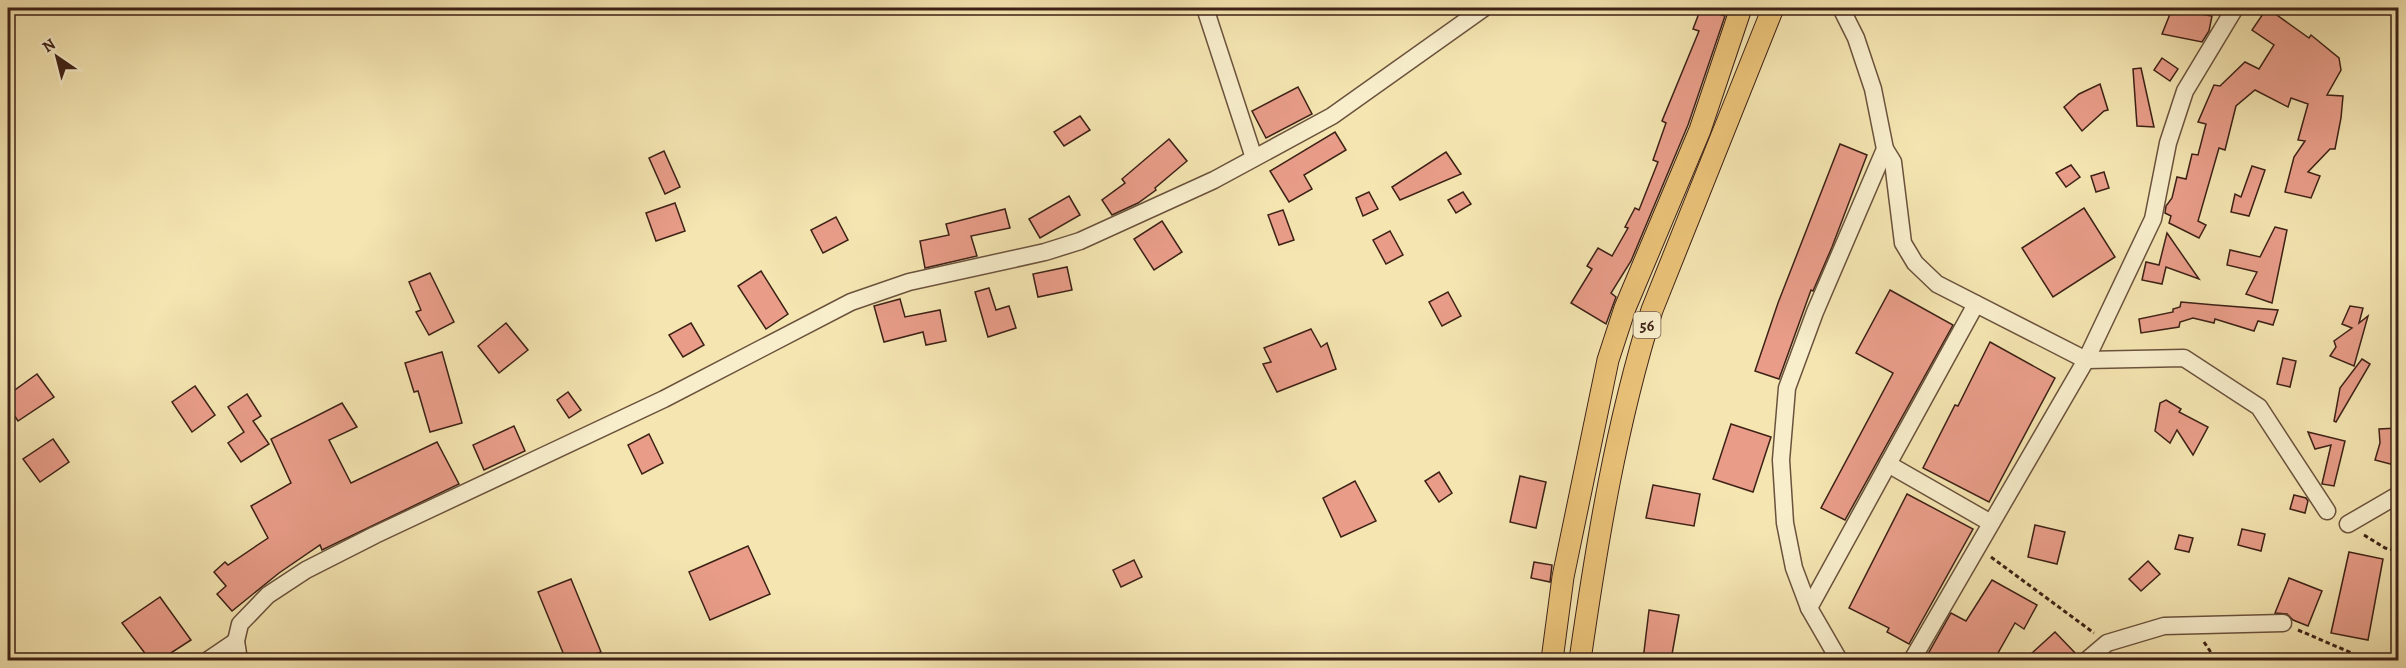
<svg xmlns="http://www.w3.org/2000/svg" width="2406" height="668" font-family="Alegreya,serif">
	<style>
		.building { fill: #e99d89; stroke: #3d2116; stroke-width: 1.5 }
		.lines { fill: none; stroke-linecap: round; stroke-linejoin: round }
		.minor-casing { stroke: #6b523d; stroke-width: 19 }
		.major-casing { stroke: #3d2116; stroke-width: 23 }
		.path { stroke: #3d2116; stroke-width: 3; stroke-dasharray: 4.5 3; stroke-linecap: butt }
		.minor { stroke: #f8eecc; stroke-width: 16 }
		.major { stroke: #eac278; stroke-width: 21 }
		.labels { text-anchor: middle; stroke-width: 4.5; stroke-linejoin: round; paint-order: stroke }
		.shield { fill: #f8eecc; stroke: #755e4d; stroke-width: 1.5 }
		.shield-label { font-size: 16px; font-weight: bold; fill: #3d2116 }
	</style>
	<rect width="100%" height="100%" fill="#f4e5b1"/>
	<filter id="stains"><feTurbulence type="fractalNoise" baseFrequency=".00333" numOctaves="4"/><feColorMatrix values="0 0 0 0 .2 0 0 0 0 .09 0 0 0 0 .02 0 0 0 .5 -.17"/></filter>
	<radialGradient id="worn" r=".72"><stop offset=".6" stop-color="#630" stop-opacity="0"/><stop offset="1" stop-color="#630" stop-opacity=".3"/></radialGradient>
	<g class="building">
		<path d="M1701,8L1725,16L1688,125L1631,261L1611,293L1616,297L1606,324L1571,303L1592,269L1587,266L1598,248L1612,256L1628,228L1625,227L1635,208L1639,210L1658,162L1653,160L1666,123L1662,121L1699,31L1693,29Z"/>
		<path d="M2267,8L2309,38L2311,35L2339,58L2341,70L2327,95L2343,96L2341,118L2335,149H2330L2308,172L2320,176L2311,198L2285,192L2294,157L2305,141L2298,140L2308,104L2291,98L2288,107L2255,90L2236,106L2225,150L2219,148L2198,221L2206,225L2199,238L2169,223L2171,216L2165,213L2166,206L2172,198L2177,177L2186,179L2192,154L2198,155L2206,124L2198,122L2214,85L2220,86L2245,62L2259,69L2274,45L2252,30Z"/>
		<path d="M2172,9L2212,16L2209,31L2202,42L2162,34Z"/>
		<path d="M2162,58L2178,69L2170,81L2154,70Z"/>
		<path d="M2141,68L2154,127L2137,126L2133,69Z"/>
		<path d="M2100,84L2108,110L2104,111L2082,131L2064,107L2079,94Z"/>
		<path d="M1298,87L1312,114L1266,138L1252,111Z"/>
		<path d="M1080,116L1090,130L1064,146L1054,132Z"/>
		<path d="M1335,132L1346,150L1304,175L1312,189L1289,202L1270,171Z"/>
		<path d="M1169,139L1187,161L1155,188L1156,190L1138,203L1112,215L1102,200L1125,183L1122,179Z"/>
		<path d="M1840,144L1867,155L1832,247L1813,291L1811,290L1779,379L1755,371L1778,303Z"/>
		<path d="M664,151L680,187L665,194L649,158Z"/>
		<path d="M1446,152L1461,174L1400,200L1392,187Z"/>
		<path d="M2071,165L2080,177L2066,187L2056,173Z"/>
		<path d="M2252,166L2265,170L2249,216L2231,212L2235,194L2241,197Z"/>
		<path d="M2104,172L2109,188L2096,192L2091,176Z"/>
		<path d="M1369,192L1378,209L1363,216L1356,198Z"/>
		<path d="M1463,192L1471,204L1456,213L1448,200Z"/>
		<path d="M1069,196L1080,215L1040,238L1029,219Z"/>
		<path d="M675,203L685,231L656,241L646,213Z"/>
		<path d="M2084,208L2115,257L2053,297L2022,248Z"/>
		<path d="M1005,209L1010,228L971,236L977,256L925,268L920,241L949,235L946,224Z"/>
		<path d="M1283,210L1294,240L1279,245L1268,215Z"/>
		<path d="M836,217L848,240L823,253L811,230Z"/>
		<path d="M1162,221L1182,252L1154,270L1134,239Z"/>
		<path d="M2275,227L2287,230L2272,303L2246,294L2257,272L2227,265L2230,250L2260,257Z"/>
		<path d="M1390,231L1403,255L1386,264L1373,240Z"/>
		<path d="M2167,233L2199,279L2166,267L2162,284L2142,280L2146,262L2159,265Z"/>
		<path d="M1067,267L1072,290L1038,297L1033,274Z"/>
		<path d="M761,271L788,314L766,329L738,286Z"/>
		<path d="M430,273L454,322L429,335L416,312L421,310L409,282Z"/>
		<path d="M989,288L996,310L1009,306L1016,328L988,337L975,292Z"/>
		<path d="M1890,290L1953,325L1845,520L1821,508L1893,373L1856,353Z"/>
		<path d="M1448,292L1461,316L1442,326L1429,302Z"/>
		<path d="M900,299L905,317L940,310L946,341L926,345L923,332L884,342L874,306Z"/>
		<path d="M2181,302L2215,305L2278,310L2273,325L2258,321L2254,331L2215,319L2214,323L2193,318L2180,322L2179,327L2141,333L2139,319L2173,312V309L2180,307Z"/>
		<path d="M2350,306L2363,308L2359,323L2368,316L2354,366L2330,356L2336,347L2334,341L2352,328L2342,324Z"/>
		<path d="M506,323L528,350L499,373L478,346Z"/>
		<path d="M691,323L704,345L683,357L669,335Z"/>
		<path d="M1311,329L1321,347L1327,343L1336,369L1277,392L1263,364L1271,362L1264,348Z"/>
		<path d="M1990,342L2055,378L1989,502L1923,468L1955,405L1958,406Z"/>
		<path d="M442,352L462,423L430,432L418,391L414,392L405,363Z"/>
		<path d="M2283,358L2296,361L2290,387L2277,384Z"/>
		<path d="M2362,359L2370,364L2336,422L2334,421L2340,388Z"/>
		<path d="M37,374L54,397L18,421L8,406V395Z"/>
		<path d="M195,386L215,415L192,432L172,402Z"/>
		<path d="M568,392L581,410L569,418L557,400Z"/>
		<path d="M247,394L261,416L253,421L269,444L241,462L228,443L244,432L228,407Z"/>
		<path d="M2166,400L2181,409L2179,412L2208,427L2193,455L2177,430L2170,443L2155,431L2160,403Z"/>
		<path d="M342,403L357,427L329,440L351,483L437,442L459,484L322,550L320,545L279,573L232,611L217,594L226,586L214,572L225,562L228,565L268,538L251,506L291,483L271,439Z"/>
		<path d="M1731,424L1771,437L1753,492L1713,479Z"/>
		<path d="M514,426L525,451L484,470L473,445Z"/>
		<path d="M2398,428V466L2375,460L2380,443L2379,429Z"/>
		<path d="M2308,432L2345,441L2334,486L2322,484L2331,445L2315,449Z"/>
		<path d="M649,434L663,463L642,474L628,445Z"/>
		<path d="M53,439L69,462L40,482L23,459Z"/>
		<path d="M1439,472L1452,493L1439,502L1425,481Z"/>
		<path d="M1520,476L1546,482L1536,528L1510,522Z"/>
		<path d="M1355,481L1376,521L1341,537L1323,498Z"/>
		<path d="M1653,485L1700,494L1694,526L1646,518Z"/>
		<path d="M1907,494L1973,529L1909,644L1887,632L1889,628L1849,608Z"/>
		<path d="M2294,495L2306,498L2308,501L2305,513L2290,509Z"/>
		<path d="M2035,525L2065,532L2057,564L2028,557Z"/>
		<path d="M2242,529L2265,534L2261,551L2238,545Z"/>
		<path d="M2179,535L2193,538L2189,552L2175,549Z"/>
		<path d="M748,546L770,594L710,620L689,572Z"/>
		<path d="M2349,552L2383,559L2368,640L2331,633Z"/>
		<path d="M1134,560L1142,577L1121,587L1113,570Z"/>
		<path d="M2148,561L2160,574L2141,591L2129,579Z"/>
		<path d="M1534,562L1552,565L1550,582L1531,578Z"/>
		<path d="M2289,578L2322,591L2308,626L2293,620L2287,614L2275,613Z"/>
		<path d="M571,579L601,652L579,660H566L538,592Z"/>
		<path d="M1992,580L2037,605L2024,629L2015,623L1994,660H1940L1928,654L1951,613L1966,621Z"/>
		<path d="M160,597L191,640L160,660H150L122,623Z"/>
		<path d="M1649,610L1679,615L1671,660H1643Z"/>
		<path d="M2055,632L2078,656L2077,660H2039L2032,653Z"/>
	</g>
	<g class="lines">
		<g class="minor-casing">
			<g id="minor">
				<path d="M1205,8L1254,158"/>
				<path d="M1885,149L1893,162L1903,243L1915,263L1937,284L2086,360L2184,358L2259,407L2327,511"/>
				<path d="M1888,464L1991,523"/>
				<path d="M2348,524L2398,495"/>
				<path d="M1809,608L1976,304"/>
				<path d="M208,660L236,641"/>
				<path d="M239,660L236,641L240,624L268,595L306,570L375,535L664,399L851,302L909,282L1045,252L1080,241L1214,180L1332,116L1484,8"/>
				<path d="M1839,660L1809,608L1794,568L1785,523L1781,460L1787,388L1815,312L1885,149L1873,89L1856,38L1841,8"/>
				<path d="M1912,660L2086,360L2153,219L2168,143L2185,91L2235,8"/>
				<path d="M2087,660L2107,643L2164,626L2283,623"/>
			</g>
		</g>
		<g class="major-casing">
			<g id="major">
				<path d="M1552,660L1563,577L1608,360L1625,308L1700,130L1741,8"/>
				<path d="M1580,660C1597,542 1616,425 1652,310L1773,8"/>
			</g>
		</g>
		<g class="path">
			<path d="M2364,535L2385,548L2398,551"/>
			<path d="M1991,557L2094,633"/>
			<path d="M2298,630L2368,660"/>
			<path d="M2204,642L2216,660"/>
		</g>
		<use href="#minor" class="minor"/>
		<use href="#major" class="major"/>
	</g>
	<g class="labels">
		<rect class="shield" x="1633.5" y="312" width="27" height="26" rx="4.5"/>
		<g class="shield-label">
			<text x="1647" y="331">56</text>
		</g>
	</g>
	<rect width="2406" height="668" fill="none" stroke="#f4e5b1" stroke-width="30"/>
	<rect x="9" y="9" width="2388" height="650" fill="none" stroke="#3d2116" stroke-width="3"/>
	<rect x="15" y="15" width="2376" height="638" fill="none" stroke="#3d2116" stroke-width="1.5"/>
	<g transform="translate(57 57) rotate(325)" stroke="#f8eecc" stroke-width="4.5" paint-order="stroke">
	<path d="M0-4.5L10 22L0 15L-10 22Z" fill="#3d2116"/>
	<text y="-9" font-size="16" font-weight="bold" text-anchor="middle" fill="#3d2116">N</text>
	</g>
	<rect width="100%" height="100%" filter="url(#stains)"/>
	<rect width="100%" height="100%" fill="url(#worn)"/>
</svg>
